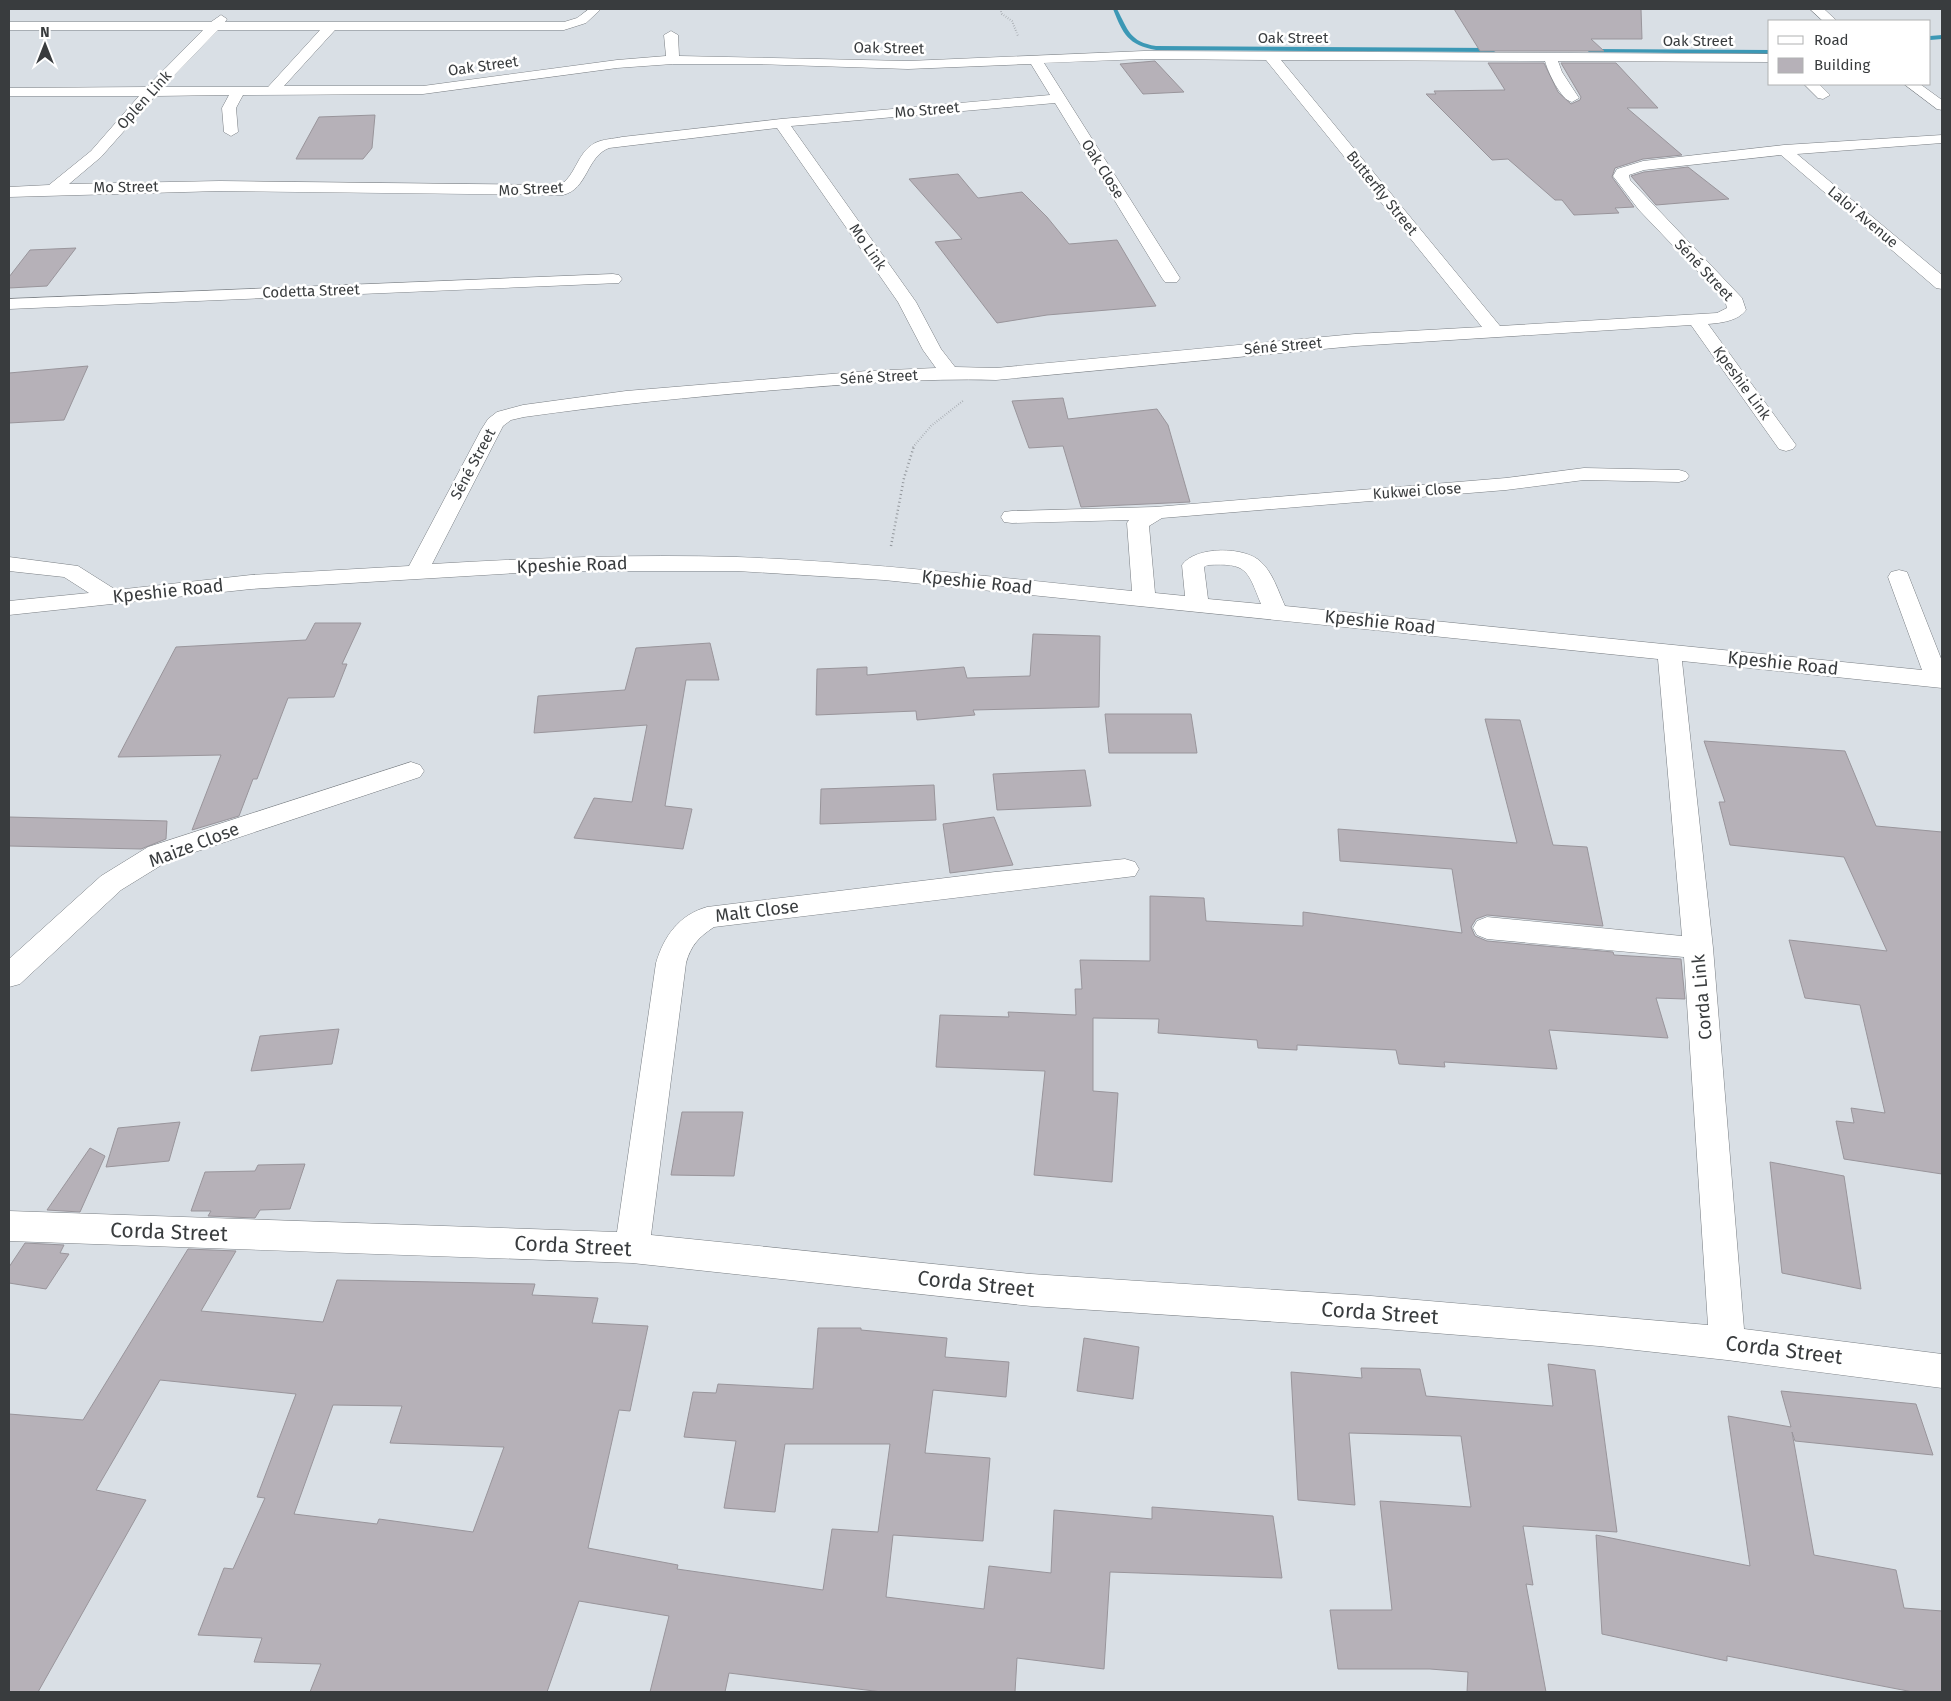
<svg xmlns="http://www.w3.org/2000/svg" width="1951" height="1701" font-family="'Fira Sans',sans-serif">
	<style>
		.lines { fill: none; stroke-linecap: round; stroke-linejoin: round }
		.stream { fill: #3c98b5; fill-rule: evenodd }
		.building { fill: #b6b1b8; stroke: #99959b; fill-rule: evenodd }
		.minor-casing { stroke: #797e83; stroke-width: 1 }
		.path-far1 { stroke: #92969b; stroke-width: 2; stroke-dasharray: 0.5 2; stroke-linecap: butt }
		.path { stroke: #92969b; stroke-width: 2.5; stroke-dasharray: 1 3; stroke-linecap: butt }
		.minor { fill: #fff; fill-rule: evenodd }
		.labels { text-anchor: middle; stroke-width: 5; stroke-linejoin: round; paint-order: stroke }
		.far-street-label { font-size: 15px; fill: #393c3e; stroke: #fff }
		.street-label { font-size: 18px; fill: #393c3e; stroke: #fff }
		.near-street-label { font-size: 21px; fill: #393c3e; stroke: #fff }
	</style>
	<rect width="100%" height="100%" fill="#d9dfe5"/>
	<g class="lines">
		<g class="stream">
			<path d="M1113,9H1117C1128,30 1130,42 1156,46L1494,48L1497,50L1494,52L1156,50C1128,45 1123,34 1113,9Z"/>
			<path d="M1942,35V39L1930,40V36Z"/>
			<path d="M1590,49L1770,50V54L1588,52Z"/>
		</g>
	</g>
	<g class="building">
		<path d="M1454,9H1641L1642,39H1591L1604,51H1480Z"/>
		<path d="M1155,61L1184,92L1143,94L1120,64Z"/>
		<path d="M1488,63H1544L1558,92L1571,104L1580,100L1581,97L1561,63H1616L1658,108H1627L1682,155L1643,159L1615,168L1612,177L1634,207L1615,208L1619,213L1574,215L1562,200H1555L1508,159L1492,160L1426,94H1436L1434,91L1505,90Z"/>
		<path d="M375,115L372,148L363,159H296L319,117Z"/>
		<path d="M1688,167L1729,199L1656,205L1631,176L1644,172Z"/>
		<path d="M958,174L978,198L1022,192L1047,217L1069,244L1117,240L1156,306L1047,315L997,323L935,242L962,239L909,179Z"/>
		<path d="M76,248L47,286L9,288V277L30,250Z"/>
		<path d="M88,366L64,420L9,423V373Z"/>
		<path d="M1063,398L1068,419L1157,409L1168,425L1190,502L1081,507L1063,446L1029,448L1012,401Z"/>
		<path d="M315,623H361L342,664H347L334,697L288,698L257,779H253L239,816L192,830L221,755L118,757L176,647L306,640Z"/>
		<path d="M1033,634L1100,636L1099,707L973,710L975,715L917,720L916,711L816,715L817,669L867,667V675L964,667L967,678L1030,676Z"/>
		<path d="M710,643L719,680H686L665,806L692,809L683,849L574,838L594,798L632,802L647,725L534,733L538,696L625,690L636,648Z"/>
		<path d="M1105,714H1191L1197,753H1109Z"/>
		<path d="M1485,719L1520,720L1553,845L1587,847L1603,926L1487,915L1476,919L1471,927L1475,936L1487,941L1613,952L1614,955L1681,959L1685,999L1656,998L1668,1038L1549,1030L1557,1069L1444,1062L1445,1067L1399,1064L1396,1050L1297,1045V1050L1258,1048L1257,1040L1158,1033L1159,1019L1093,1018V1091L1118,1093L1112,1182L1034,1175L1045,1071L936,1067L940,1015L1009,1017L1008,1012L1076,1015L1075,989H1082L1080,960L1150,961V896L1204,898L1206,921L1303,926V912L1462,933L1452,869L1340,861L1338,829L1517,843Z"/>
		<path d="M1704,741L1845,751L1876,826L1942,832V1174L1844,1159L1836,1121L1854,1123L1851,1108L1885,1113L1860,1005L1805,998L1789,940L1887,951L1844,857L1730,845L1719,802H1725Z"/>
		<path d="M1085,770L1091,806L997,810L993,774Z"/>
		<path d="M934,785L936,820L820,824L821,789Z"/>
		<path d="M9,817L167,821L166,839L141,849L9,846Z"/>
		<path d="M994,817L1013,865L950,873L943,824Z"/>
		<path d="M339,1029L332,1064L251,1071L260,1036Z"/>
		<path d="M682,1112H743L734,1176L671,1175Z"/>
		<path d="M180,1122L169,1161L106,1167L118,1128Z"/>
		<path d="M90,1148L105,1156L80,1212L47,1210Z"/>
		<path d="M1770,1162L1844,1176L1861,1289L1782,1273Z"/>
		<path d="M305,1164L290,1209L260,1210L255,1218L208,1216L211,1211H191L205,1172L255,1171L258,1165Z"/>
		<path d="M25,1243L64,1245L60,1253L69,1254L46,1289L9,1283V1267Z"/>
		<path d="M188,1249L236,1251L201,1311L323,1322L337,1280L535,1284L532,1295L598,1298L592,1323L648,1326L630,1411L619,1410L588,1548L678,1565L677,1569L823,1590L832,1529L878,1532L890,1444H785L775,1512L724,1508L736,1441L684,1437L693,1392L716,1393L718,1384L813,1389L818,1328H861V1330L947,1338L945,1357L1009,1362L1006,1397L933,1390L925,1453L990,1458L983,1541L893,1535L886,1597L984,1609L989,1566L1051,1573L1054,1510L1152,1519V1507L1273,1516L1282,1578L1110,1572L1104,1669L1017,1658L1015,1692H882L729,1673L725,1692H650L669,1616L579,1601L547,1692H310L321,1664L254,1662L262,1638L198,1635L224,1568L233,1569L265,1498L257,1497L296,1394L160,1380L96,1490L146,1500L38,1692H9V1414L83,1420ZM333,1405L402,1406L390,1443L504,1447L473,1532L379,1519L377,1524L294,1514Z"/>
		<path d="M1084,1338L1139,1347L1133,1399L1077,1391Z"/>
		<path d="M1548,1364L1595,1370L1617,1532L1523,1526L1533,1585L1526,1584L1546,1692H1467L1468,1672L1430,1669H1338L1330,1610H1392L1380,1501L1471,1507L1461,1436L1349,1433L1355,1505L1298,1500L1291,1372L1362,1378L1361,1368L1420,1369L1426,1396L1553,1406Z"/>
		<path d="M1781,1391L1916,1404L1933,1455L1795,1441L1792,1432L1814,1555L1896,1570L1904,1608L1942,1611V1692H1913L1727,1656V1661L1602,1634L1596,1535L1750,1566L1728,1416L1791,1427Z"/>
	</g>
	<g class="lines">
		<g class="minor-casing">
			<g id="minor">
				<path d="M589,9H601L586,23L564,30H335L284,86H423L617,60L666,56L664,35L671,31L678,35L679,56L908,61L1144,51L1770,54V62L1558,61L1562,72L1579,98L1572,102C1561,100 1548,72 1545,61L1281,60L1500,326L1717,313L1727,308L1725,300L1639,210L1613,176L1617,169L1643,161L1784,145L1942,135V143L1797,154L1942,275V289L1936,288L1781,155L1644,170L1629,175L1630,180L1742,298L1746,310C1738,321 1721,323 1708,324L1796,445L1793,449L1786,451L1779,449L1691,325L1355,346L996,380C922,378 850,384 776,390C692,397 608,405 524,417L511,420L503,426L432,564C533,558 635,554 737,557C869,562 1001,578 1132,591L1127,523L1129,520L1012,523L1004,522L1001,517L1004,512L1012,511L1155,507L1506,478L1584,468L1679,470L1686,472L1689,476L1686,480L1679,482L1584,480L1506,490L1162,518L1149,526L1155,593L1185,596L1182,565C1195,546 1245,546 1261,562C1273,573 1278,591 1285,606L1922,670L1888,577L1891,572L1899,570L1907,572L1942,661V688L1682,661L1713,948L1744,1329L1942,1354V1388L1727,1360L1599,1346L1371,1328L1031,1306L632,1263L9,1241V1211L617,1232L656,963C664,936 679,915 707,907L995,872L1125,859L1135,862L1139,869L1135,876L714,927C699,937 691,945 686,963L651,1235L1031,1274L1371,1296L1708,1325L1684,957L1487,939L1477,935L1473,928L1477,921L1487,917L1682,936L1658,659L884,580L737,571H551L251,589L9,615V601L89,593L64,577L9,571V557L78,566L116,590L251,575L409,566L481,430L488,419L497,412L523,405L626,391L867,371L936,368L923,350L898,302L777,128L609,148C586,157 588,189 563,195L220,191L9,197V187L49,185L91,151L139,96H9V88L147,87L203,30H9V22H211L221,15L227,19L225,22H564L577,18ZM218,30H320L268,87H163ZM1144,59L1266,60L1482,327L1355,334L996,368L955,367L941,349L916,302L791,126L1055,103L1162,278L1165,282H1177L1180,278L1044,63ZM673,64H757L908,69L1031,64L1050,95L781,119L622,137C613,139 603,139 595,143C577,152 576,176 560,185L220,181L69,184L101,157L155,96L229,95L222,108L224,132L231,136L238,132L236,108L243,95L423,94L617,68ZM1208,565C1247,563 1247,569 1261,604L1208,599L1204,567Z"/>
				<path d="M1810,9H1824L1837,21H1823Z"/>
				<path d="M1804,84H1819L1830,95L1823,99L1818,98Z"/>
				<path d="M1904,84H1920L1942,100V110L1937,109Z"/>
				<path d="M613,274L619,275L622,279L619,283L9,309V299Z"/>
				<path d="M411,762L420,765L424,771L420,777L168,861L121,890L20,984L9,987V959L101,876L148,847Z"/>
			</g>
		</g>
		<g class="path-far1">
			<path d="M1000,9L1002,14L1012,21L1018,36"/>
			<path d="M913,447L931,426L964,400"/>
		</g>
		<path class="path" d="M891,546L904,478L914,446"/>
		<use href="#minor" class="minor"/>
	</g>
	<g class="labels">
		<g class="far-street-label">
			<text x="1293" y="43">Oak Street</text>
			<text x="1698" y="46">Oak Street</text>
			<text transform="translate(889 48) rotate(1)" y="5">Oak Street</text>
			<text transform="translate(483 66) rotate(-8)" y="5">Oak Street</text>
			<text transform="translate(144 100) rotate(-48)" y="5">Oplen Link</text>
			<text transform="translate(927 110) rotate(-5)" y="5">Mo Street</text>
			<text transform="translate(1103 169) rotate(58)" y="5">Oak Close</text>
			<text transform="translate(126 187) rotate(-1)" y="5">Mo Street</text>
			<text transform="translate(531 189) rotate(-3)" y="5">Mo Street</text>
			<text transform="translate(1382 193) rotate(51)" y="5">Butterfly Street</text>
			<text transform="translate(1863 217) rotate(40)" y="5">Laloi Avenue</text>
			<text transform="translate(868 247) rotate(55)" y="5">Mo Link</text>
			<text transform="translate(1704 270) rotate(47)" y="5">Séné Street</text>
			<text transform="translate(311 291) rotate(-2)" y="5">Codetta Street</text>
			<text transform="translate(1283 346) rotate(-5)" y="5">Séné Street</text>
			<text transform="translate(879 377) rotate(-3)" y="5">Séné Street</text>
			<text transform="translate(1742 383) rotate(54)" y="5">Kpeshie Link</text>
			<text transform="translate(473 464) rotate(-62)" y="5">Séné Street</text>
			<text transform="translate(1417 491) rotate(-4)" y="5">Kukwei Close</text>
		</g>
		<g class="street-label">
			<text transform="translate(572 565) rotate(-2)" y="6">Kpeshie Road</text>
			<text transform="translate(977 582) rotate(6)" y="6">Kpeshie Road</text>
			<text transform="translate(168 591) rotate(-6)" y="6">Kpeshie Road</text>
			<text transform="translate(1380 622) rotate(6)" y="6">Kpeshie Road</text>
			<text transform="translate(1783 663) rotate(6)" y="6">Kpeshie Road</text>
			<text transform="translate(194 845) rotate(-21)" y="6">Maize Close</text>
			<text transform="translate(757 911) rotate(-7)" y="6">Malt Close</text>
			<text transform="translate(1702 997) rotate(-95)" y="6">Corda Link</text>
		</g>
		<g class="near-street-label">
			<text transform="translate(169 1232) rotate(2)" y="7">Corda Street</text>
			<text transform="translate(573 1246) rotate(3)" y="7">Corda Street</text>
			<text transform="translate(976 1284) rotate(6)" y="7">Corda Street</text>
			<text transform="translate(1380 1313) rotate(4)" y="7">Corda Street</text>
			<text transform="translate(1784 1350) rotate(7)" y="7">Corda Street</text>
		</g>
	</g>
	<rect width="1951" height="1701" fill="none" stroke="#393c3e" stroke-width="20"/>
	<rect x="1768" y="20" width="162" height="65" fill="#ffffff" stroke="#b0b1b2"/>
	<rect x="1778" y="36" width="25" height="8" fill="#ffffff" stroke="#b0b1b2"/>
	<text x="1814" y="45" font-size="15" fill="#393c3e">Road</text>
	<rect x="1778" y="58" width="25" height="15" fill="#b6b1b8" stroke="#b0b1b2"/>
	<text x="1814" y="70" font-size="15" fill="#393c3e">Building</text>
	<g transform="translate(45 45)" stroke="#ffffff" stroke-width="4" paint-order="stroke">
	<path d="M0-4L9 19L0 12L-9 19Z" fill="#393c3e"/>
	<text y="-8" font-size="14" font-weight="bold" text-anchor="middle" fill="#393c3e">N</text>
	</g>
</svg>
